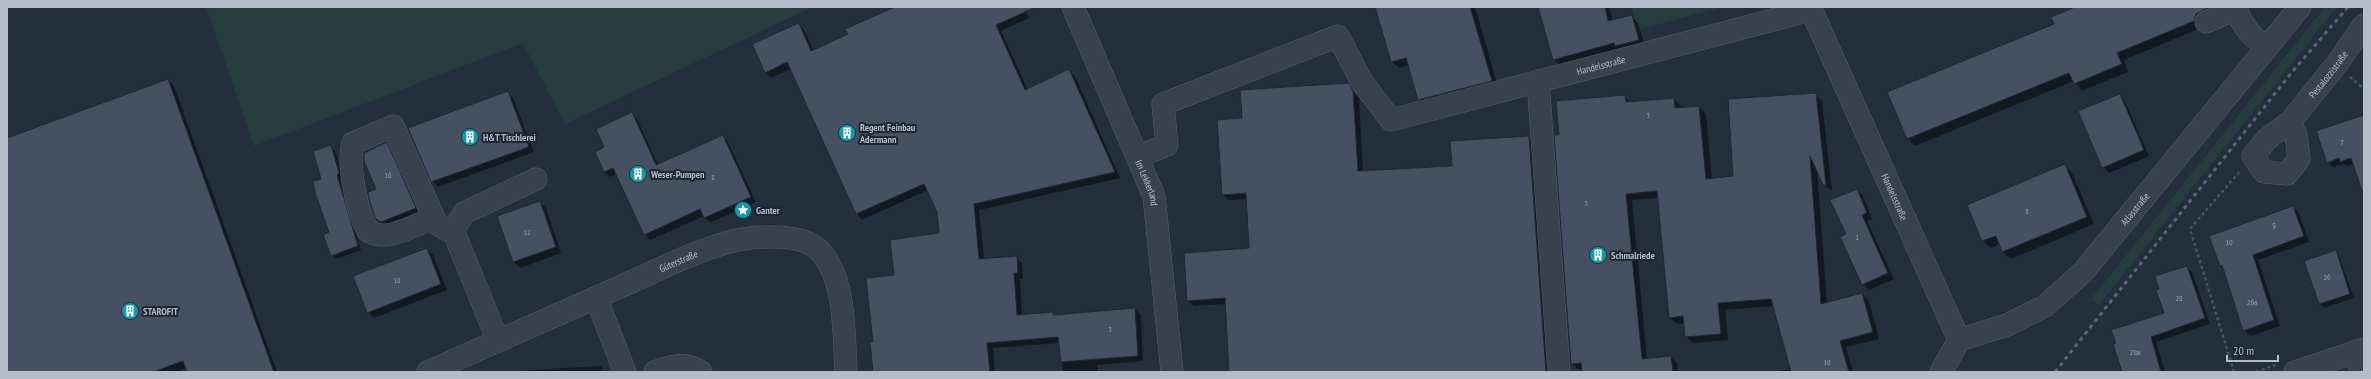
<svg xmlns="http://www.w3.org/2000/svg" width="2371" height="379" font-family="'PT Sans Narrow',sans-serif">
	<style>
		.green { fill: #263c3f }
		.shadow { fill: #0007 }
		.building { fill: #455162; stroke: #1f2835 }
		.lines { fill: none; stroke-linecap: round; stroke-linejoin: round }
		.minor-casing { stroke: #565f6c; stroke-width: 23 }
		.path { stroke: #44595c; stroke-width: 2.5; stroke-dasharray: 3 3; stroke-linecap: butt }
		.minor { stroke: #38414e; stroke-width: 22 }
		.rail { stroke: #5a6575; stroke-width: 3; stroke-dasharray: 4 4; stroke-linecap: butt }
		.labels { text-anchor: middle; stroke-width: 4; stroke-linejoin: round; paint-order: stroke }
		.number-label { font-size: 8px; fill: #98a1af }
		.street-label { font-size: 10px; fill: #b4bcc9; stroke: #1d2633 }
		.poi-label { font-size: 10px; font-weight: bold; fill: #b4bcc9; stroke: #1d2633; text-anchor: start }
	</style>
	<rect width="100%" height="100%" fill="#242f3e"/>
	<g class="green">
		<path d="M206,7H813L565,124L523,43L254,146Z"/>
		<path d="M1632,7H1722L1638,30Z"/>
		<path d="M2325,7H2337L2099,305L2091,299Z"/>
	</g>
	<g class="shadow">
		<path d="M897,7H1027L1025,9L1029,18L1001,31L1028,90L1069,71L1075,76L1120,178L979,210L984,260L1016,257L1022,263L1023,278L1020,279L1022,315L1052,313L1055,316L1135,309L1141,315L1143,361L1097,365L1098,372H1063L1060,343L993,348L995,372H875L867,279L895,276L940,234L938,212L928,190L862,220L857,214L791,69L771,78L766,72L799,24L804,30L814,51L849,35Z"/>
		<path d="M1376,7H1475L1498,87L1426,106L1419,99L1409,65L1399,68L1392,61Z"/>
		<path d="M1539,7H1609L1613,21L1631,16L1638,23L1645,46L1561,66L1554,59Z"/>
		<path d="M2077,7H2229L2201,28L2124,60L2128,72L2082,91L2074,81L1915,146L1908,139L1889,93L2055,24Z"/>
		<path d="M168,80L174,86L277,372H188L187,368L177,372H7V139Z"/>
		<path d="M1348,85L1359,98L1363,172L1453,167L1529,138L1535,143L1551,372H1230L1226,304L1194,306L1188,301L1250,249L1247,199L1229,200L1223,195L1243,119Z"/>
		<path d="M507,92L513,98L534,152L438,187L432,181Z"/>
		<path d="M1815,94L1822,101L1832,191L1824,185L1817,169L1827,303L1862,294L1869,301L1879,339L1846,347L1853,372H1777L1791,368L1774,306L1725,310L1728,340L1693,343L1686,337L1685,323L1677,324L1670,317L1658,198L1632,200L1647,359L1671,357L1677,363L1678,372H1583V370H1579L1572,363L1560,136L1624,96L1631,103L1674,99L1681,106V109L1699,107L1706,114L1712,179L1734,176Z"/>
		<path d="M2119,95L2125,101L2149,156L2109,173L2103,167Z"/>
		<path d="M632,113L637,119L658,165L723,136L728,142L756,202L710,223L704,216L650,240L645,234L617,174L610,177L604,172L605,148Z"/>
		<path d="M2364,116V195L2354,164L2347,166L2344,164L2333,167L2328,162Z"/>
		<path d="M386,144L392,149L421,214L385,227L379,221L369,193L377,189Z"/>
		<path d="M331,147L335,151L343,177L340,180L361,250L336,259L332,255L322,180Z"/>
		<path d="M2065,166L2072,173L2094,224L2011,259L2003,252L2000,244L1991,248L1983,241Z"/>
		<path d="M1857,190L1863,196L1872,219L1867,221L1894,279L1869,290L1863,284L1847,234Z"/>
		<path d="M540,202L546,208L561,253L520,268L514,262L498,217Z"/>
		<path d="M2293,207L2299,213L2309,242L2258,260L2280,326L2250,336L2244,330L2224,269L2221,265Z"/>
		<path d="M427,249L433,255L447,290L374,318L368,312Z"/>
		<path d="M2335,252L2339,256L2354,298L2324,308L2320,304L2306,262Z"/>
		<path d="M2187,267L2192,272L2210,324L2156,342L2165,372H2124L2165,313Z"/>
		<path d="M601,366L603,372H497H499Z"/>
	</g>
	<g class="building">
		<path d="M895,7H1036L996,25L1025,90L1069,69L1115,172L974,204L979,259L1017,256L1018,273H1014L1017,315L1053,312V315L1135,308L1138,356L1061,362L1058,337L987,343L990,372H873L870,342H873L866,278L894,275L890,240L939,233L937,212L924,184L856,214L787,62L765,73L752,44L799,23L811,51L848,34L845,29Z"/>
		<path d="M1375,7H1470L1492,81L1418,100L1406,58L1391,62Z"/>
		<path d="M1538,7H1605L1608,21L1632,15L1639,40L1615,46L1614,43L1553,60Z"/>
		<path d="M2075,7H2209L2196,14L2194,21L2117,53L2122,64L2074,84L2069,73L1907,139L1887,92L2054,24L2051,17Z"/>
		<path d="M168,79L274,372H187L183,361L153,372H7V138Z"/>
		<path d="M1349,83L1353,91L1358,171L1452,166L1450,141L1529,136L1546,372H1229L1225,298L1187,301L1184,253L1249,248L1246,193L1222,195L1217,120L1242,118L1240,90Z"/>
		<path d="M508,91L529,147L431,182L408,128Z"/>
		<path d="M1816,93L1826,185H1823L1810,156L1821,304L1862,293L1873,332L1840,341L1849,372H1791L1771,299L1718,303L1721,334L1685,337L1683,316L1669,318L1657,191L1626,194L1642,359L1671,356L1673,372H1582L1581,363L1571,364L1554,135H1559L1556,101L1625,95L1626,102L1674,98L1675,108L1699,106L1706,179L1733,176L1728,99Z"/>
		<path d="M2120,94L2144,150L2102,168L2078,111Z"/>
		<path d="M632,112L656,165L723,135L751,197L704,218L700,209L644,235L613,168L604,172L595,152L604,147L596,129Z"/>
		<path d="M2364,115V190L2362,191L2351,158L2340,162L2339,158L2327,163L2316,131Z"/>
		<path d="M387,142L416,208L381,222L375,218L369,198L368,192L376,189L364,161V153Z"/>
		<path d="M331,145L339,173L337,175L358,246L331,256L323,235L329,232L315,193L313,181L321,179L313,151Z"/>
		<path d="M2065,164L2087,217L2002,252L1996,236L1982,241L1967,205Z"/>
		<path d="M1857,189L1867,213L1862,215L1888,273L1862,285L1840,237L1846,234L1830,200Z"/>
		<path d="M540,201L556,247L513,262L497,216Z"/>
		<path d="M2293,206L2304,236L2253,255L2274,320L2243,331L2222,265L2220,266L2209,236Z"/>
		<path d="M427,248L441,284L367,313L353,276Z"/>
		<path d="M2336,250L2350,294L2319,304L2304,261Z"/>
		<path d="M2187,266L2205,318L2151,337L2161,372H2122L2113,344L2116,343L2111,330L2164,313L2156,290L2159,289L2155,276Z"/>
	</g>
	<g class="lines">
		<g class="minor-casing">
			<g id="minor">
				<path id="s1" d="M1073,7L1154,196L1172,372"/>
				<path id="s2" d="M1810,7L1959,340"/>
				<path d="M2206,22L2236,9C2243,27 2251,36 2266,47"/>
				<path d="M1538,81L1559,372"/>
				<path id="s3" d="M2290,122L2296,135L2299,159L2287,174L2264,172L2253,156L2267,139L2290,122L2336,65L2364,25"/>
				<path id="s4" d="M1137,157L1167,145L1163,104L1338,36L1362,82L1391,120L1811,10"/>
				<path d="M434,218C414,225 387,243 368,231C357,212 347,165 353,143L393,126L436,223L445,229L453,230"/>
				<path d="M596,298L625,372"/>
				<path d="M498,341L453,230L464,213L536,179"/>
				<path d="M2356,351L2361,372"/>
				<path id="s5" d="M428,372C493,343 557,315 622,286C656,271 693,252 729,242C752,236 801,232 819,250C846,277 844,336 846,372"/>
				<path d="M655,372C671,365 686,362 701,372"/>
				<path id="s6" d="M1941,372L1959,340L2007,325L2045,306L2083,272L2300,7"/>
				<path d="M2295,372L2364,349"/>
			</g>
		</g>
		<g class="path">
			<path d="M2350,77L2364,89"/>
			<path d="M2234,372L2190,229L2241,170"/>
			<path d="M2256,372L2278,364"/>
		</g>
		<use href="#minor" class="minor"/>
		<path class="rail" d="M2055,372L2292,72L2348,7"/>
	</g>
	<defs>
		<g id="building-disc" transform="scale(0.9)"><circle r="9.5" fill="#0f9aa8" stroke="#1d2633"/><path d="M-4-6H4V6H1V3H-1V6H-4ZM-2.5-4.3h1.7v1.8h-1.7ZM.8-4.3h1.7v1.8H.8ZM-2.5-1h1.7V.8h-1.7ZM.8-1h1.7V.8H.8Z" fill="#fff"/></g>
		<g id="sight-disc" transform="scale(0.9)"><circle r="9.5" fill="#0f9aa8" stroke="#1d2633"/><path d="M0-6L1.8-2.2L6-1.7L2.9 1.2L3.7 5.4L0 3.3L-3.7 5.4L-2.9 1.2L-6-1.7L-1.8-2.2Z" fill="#fff"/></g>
	</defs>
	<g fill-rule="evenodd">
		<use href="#building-disc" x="847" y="133"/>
		<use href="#building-disc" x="470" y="137"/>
		<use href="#building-disc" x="638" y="174"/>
		<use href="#sight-disc" x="743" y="210"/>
		<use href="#building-disc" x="1598" y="255"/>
		<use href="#building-disc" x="130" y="311"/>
	</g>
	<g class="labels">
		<g class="number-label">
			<text x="1648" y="118">3</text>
			<text x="2342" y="145">7</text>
			<text x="388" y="178">16</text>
			<text x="713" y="180">8</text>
			<text x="1586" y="206">5</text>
			<text x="2027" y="214">8</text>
			<text x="2274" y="228">9</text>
			<text x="527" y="235">12</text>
			<text x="1857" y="240">1</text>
			<text x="2229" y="245">10</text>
			<text x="2327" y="280">26</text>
			<text x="397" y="283">18</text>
			<text x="2179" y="301">28</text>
			<text x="2252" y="305">26a</text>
			<text x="1110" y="332">3</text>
			<text x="2135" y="355">28a</text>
			<text x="1827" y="365">10</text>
		</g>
		<g class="street-label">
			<text dy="4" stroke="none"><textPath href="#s4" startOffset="578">Handelsstraße</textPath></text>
			<text dy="4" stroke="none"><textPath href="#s3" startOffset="212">Pestalozzistraße</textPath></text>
			<text dy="4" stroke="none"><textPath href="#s1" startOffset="191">Im Lekkerland</textPath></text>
			<text dy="4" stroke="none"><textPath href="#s2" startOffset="208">Handelsstraße</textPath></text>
			<text dy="4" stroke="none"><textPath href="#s6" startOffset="262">Atlasstraße</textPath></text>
			<text dy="4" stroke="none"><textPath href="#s5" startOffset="274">Güterstraße</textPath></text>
		</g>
		<g class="poi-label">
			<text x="860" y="131">Regent Feinbau<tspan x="860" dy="12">Adermann</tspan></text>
			<text x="483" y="141">H&amp;T Tischlerei</text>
			<text x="651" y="178">Weser-Pumpen</text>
			<text x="756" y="214">Ganter</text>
			<text x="1611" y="259">Schmalriede</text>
			<text x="143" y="315">STAROFIT</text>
		</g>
	</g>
	<rect width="2371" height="379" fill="none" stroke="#b4bcc9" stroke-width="16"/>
	<path d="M2227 355v6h51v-6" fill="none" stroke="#b4bcc9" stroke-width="2"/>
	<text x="2233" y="355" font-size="12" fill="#b4bcc9" stroke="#1d2633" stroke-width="3" paint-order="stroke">20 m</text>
</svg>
